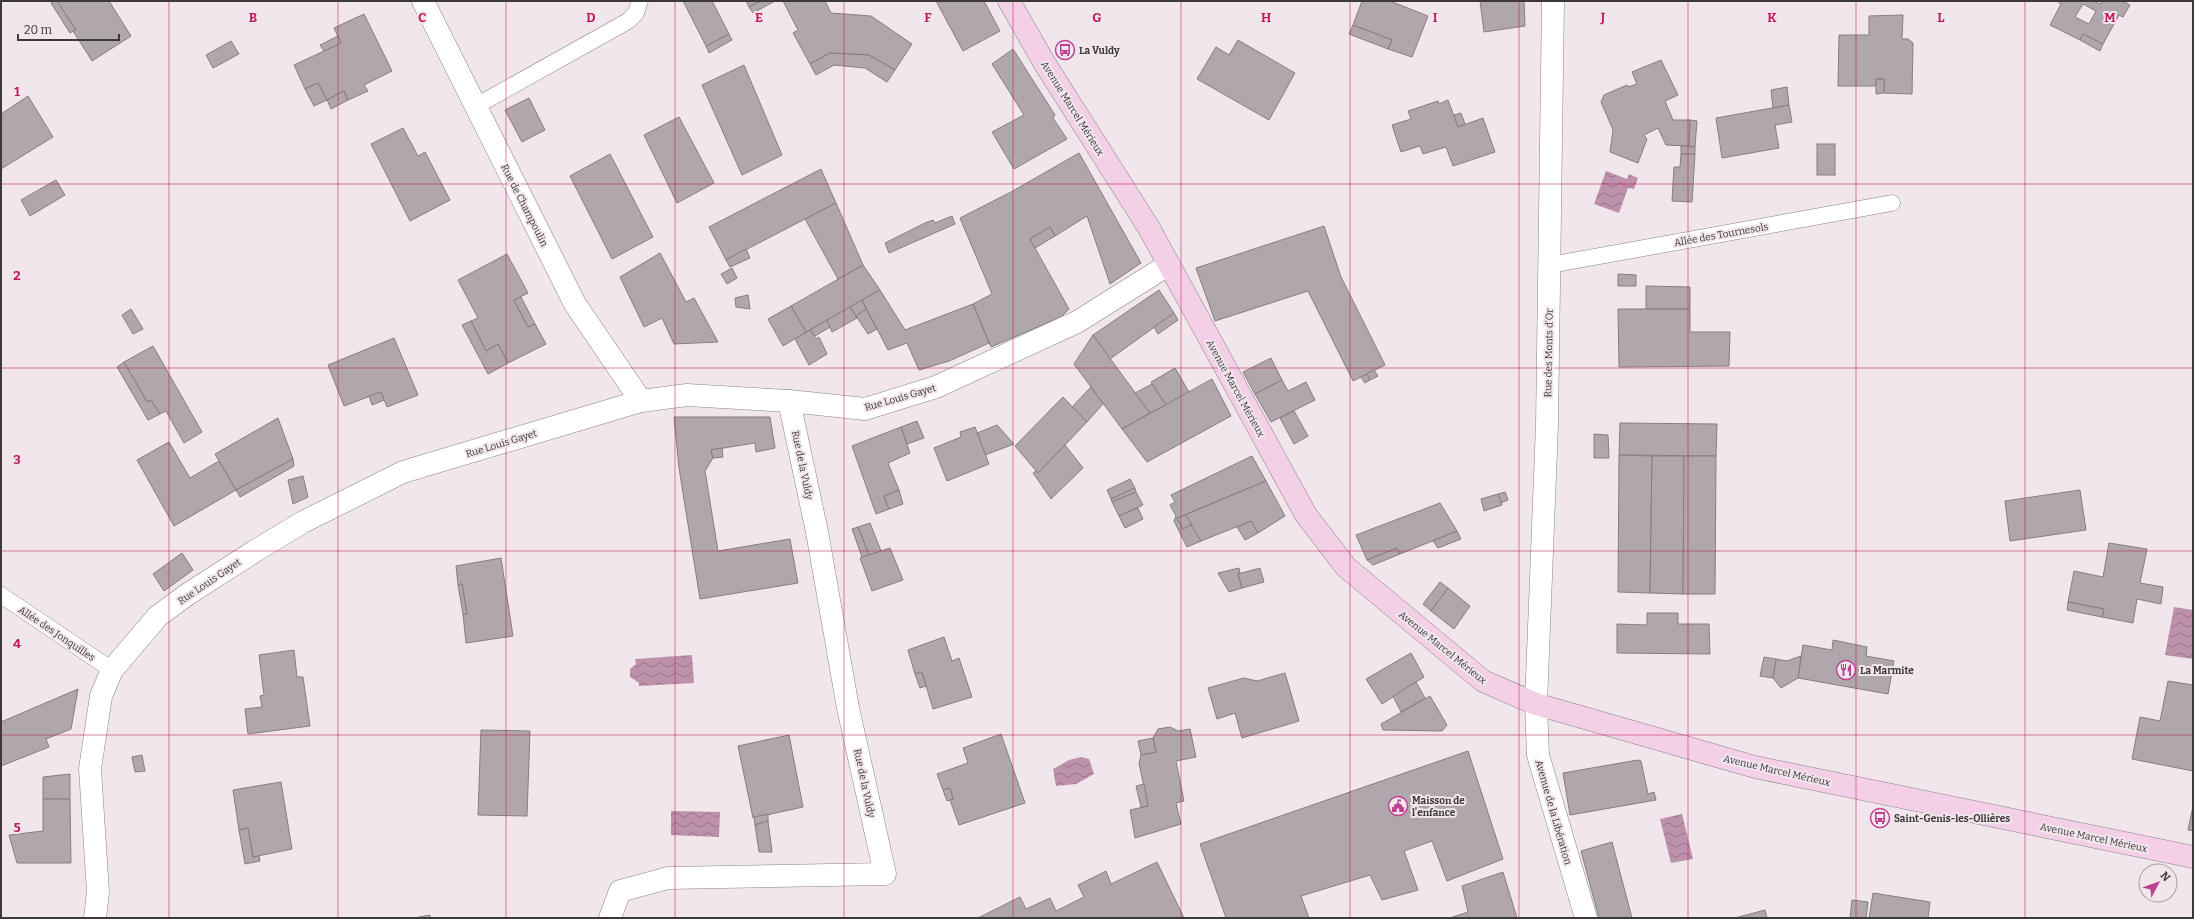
<svg xmlns="http://www.w3.org/2000/svg" width="2194" height="919" font-family="Bitter,serif">
	<style>
		.water { fill: url(#water-waves) }
		.building { fill: #b0a7ac; stroke: #867e83; fill-rule: evenodd }
		.lines { fill: none; stroke-linecap: round; stroke-linejoin: round }
		.lane-casing { stroke: #8b8287; stroke-width: 17 }
		.street-casing { stroke: #8b8287; stroke-width: 23 }
		.secondary-casing { stroke: #8b8287; stroke-width: 23 }
		.lane { stroke: #fff; stroke-width: 16 }
		.street { stroke: #fff; stroke-width: 22 }
		.secondary { stroke: #f4d0e7; stroke-width: 22 }
		.grid { fill: none; stroke: #c2185b; stroke-width: 1; stroke-opacity: 0.55 }
		.labels { text-anchor: middle; stroke-width: 4; stroke-linejoin: round; paint-order: stroke }
		.poi-label { font-size: 10px; font-weight: bold; fill: #3d393b; stroke: #f0e6ec; text-anchor: start }
		.street-label { font-size: 10px; fill: #3d393b; stroke: #f0e6ec }
		.grid-label { font-size: 13px; text-anchor: middle; font-weight: bold; fill: #c2185b; stroke: #f0e6ec; stroke-width: 4; stroke-linejoin: round; paint-order: stroke }
	</style>
	<defs>
		<pattern id="water-waves" width="16" height="10" patternUnits="userSpaceOnUse"><rect width="16" height="10" fill="#be91ab"/><path d="M0 5q4-4 8 0t8 0" fill="none" stroke="#9c778c"/></pattern>
	</defs>
	<rect width="100%" height="100%" fill="#f0e6ec"/>
	<g class="water">
		<path d="M1606,171L1627,179L1629,174L1638,178L1634,189L1628,188L1619,213L1594,204Z"/>
		<path d="M2174,607L2193,610V659L2165,655Z"/>
		<path d="M692,655L694,683L639,686V683L630,677V669L636,664L635,659Z"/>
		<path d="M1081,757L1089,759L1094,774L1076,784L1056,786L1053,769L1069,760Z"/>
		<path d="M671,811L720,812L719,837L671,835Z"/>
		<path d="M1682,814L1693,859L1671,863L1660,819Z"/>
	</g>
	<g class="building">
		<path d="M54,1H57L76,30L73,31L70,33L51,3Z"/>
		<path d="M57,1H109L131,36L92,61L73,31L76,30Z"/>
		<path d="M683,1H712L729,34L706,46Z"/>
		<path d="M746,1H761L749,7Z"/>
		<path d="M761,1H775L753,13L749,7Z"/>
		<path d="M783,1H825L831,13L871,16L912,44L895,70L869,55L830,53L810,64L793,33L798,30Z"/>
		<path d="M936,1H984L1000,31L963,51Z"/>
		<path d="M1362,1H1390L1428,16L1412,57L1388,49L1392,40L1353,25Z"/>
		<path d="M1480,1H1524L1525,26L1484,32Z"/>
		<path d="M2094,1L2100,4L2102,1H2123L2130,5L2123,17L2119,15L2103,44L2083,34L2080,40L2050,25L2061,4L2057,1ZM2083,4L2096,11L2089,24L2075,17Z"/>
		<path d="M364,14L392,71L364,85L368,91L348,100L344,91L327,100L318,83L305,89L294,65L341,43L334,28Z"/>
		<path d="M1903,15L1902,39H1908L1913,43L1912,94L1884,93V79H1876V86H1838L1839,35H1869V16Z"/>
		<path d="M1353,25L1392,40L1388,49L1349,34Z"/>
		<path d="M729,34L732,40L709,53L706,46Z"/>
		<path d="M2083,34L2103,44L2100,51L2080,40Z"/>
		<path d="M338,36L341,43L324,51L320,45Z"/>
		<path d="M1238,40L1295,73L1269,120L1197,79L1216,47L1229,55Z"/>
		<path d="M231,41L239,54L213,68L206,55Z"/>
		<path d="M1013,49L1055,115L1053,118L1067,139L1014,169L992,132L1024,115L992,64Z"/>
		<path d="M830,53L869,55L895,70L887,82L865,68L834,65L816,75L810,64Z"/>
		<path d="M1661,60L1678,95L1665,101L1673,120H1690L1689,146L1666,145L1658,128L1644,135L1647,139L1638,163L1610,152L1613,130L1601,102L1604,95L1627,85L1628,87L1637,84L1632,72Z"/>
		<path d="M744,65L782,155L742,175L702,85Z"/>
		<path d="M1876,79H1884V93L1876,94Z"/>
		<path d="M318,83L327,100L314,106L305,89Z"/>
		<path d="M1787,87L1789,105L1773,108L1771,90Z"/>
		<path d="M344,91L348,100L331,109L327,100Z"/>
		<path d="M28,96L53,137L1,169V114Z"/>
		<path d="M529,98L545,130L522,142L505,110Z"/>
		<path d="M1448,100L1458,127L1483,118L1495,152L1453,166L1446,147L1423,154L1420,146L1401,152L1392,125L1411,119L1408,111L1438,101L1439,104Z"/>
		<path d="M1789,105L1792,122L1775,125L1779,148L1722,158L1716,118Z"/>
		<path d="M1461,113L1465,124L1458,127L1454,115Z"/>
		<path d="M679,117L714,183L677,203L644,135Z"/>
		<path d="M1690,120L1697,121L1695,147L1689,146Z"/>
		<path d="M403,128L418,156L425,152L450,200L410,221L371,144Z"/>
		<rect x="1817" y="144" width="18" height="31"/>
		<path d="M1681,146L1695,147V154H1681Z"/>
		<path d="M1079,153L1141,263L1110,284L1087,216L1055,236L1050,227L1030,239L1069,309L1061,317L991,347L973,304L992,294L960,218L1011,192Z"/>
		<path d="M610,154L653,237L612,259L570,176Z"/>
		<path d="M1681,154H1695L1692,202L1672,201L1674,167H1680Z"/>
		<path d="M821,169L836,203L726,260L709,227Z"/>
		<path d="M56,180L65,195L30,216L21,200Z"/>
		<path d="M836,203L863,265L838,279L805,219Z"/>
		<path d="M952,216L955,224L889,253L885,243L925,223L933,220L935,223Z"/>
		<path d="M1324,226L1341,277L1385,365L1353,381L1308,291L1215,321L1196,268Z"/>
		<path d="M1050,227L1055,236L1035,248L1030,239Z"/>
		<path d="M746,249L750,258L730,267L726,260Z"/>
		<path d="M660,253L686,302L694,298L718,342L674,344L662,318L644,327L620,277Z"/>
		<path d="M507,254L528,293L514,300L528,327L535,324L546,344L508,363L498,344L486,351L471,321L478,318L458,280Z"/>
		<path d="M863,265L880,290L806,332L791,306Z"/>
		<path d="M732,268L737,278L727,284L721,274Z"/>
		<path d="M1618,274L1636,275V286H1618Z"/>
		<path d="M1646,286L1690,287V309H1646Z"/>
		<path d="M880,290L905,330L973,304L989,343L949,361L919,370L907,343L888,350L862,300Z"/>
		<path d="M1159,290L1174,313L1110,359L1093,335Z"/>
		<path d="M748,295L750,309L736,307L735,298Z"/>
		<path d="M521,297L535,324L528,327L514,300Z"/>
		<path d="M862,300L866,309L856,316L850,307Z"/>
		<path d="M791,306L806,332L783,346L768,319Z"/>
		<path d="M850,307L857,318L832,332L827,320Z"/>
		<path d="M131,309L143,329L133,334L122,315Z"/>
		<path d="M866,309L877,329L868,334L856,316Z"/>
		<path d="M1618,309H1690V332H1730L1729,366L1619,367Z"/>
		<path d="M1174,313L1178,320L1158,334L1154,327Z"/>
		<path d="M827,320L830,327L815,336L810,330Z"/>
		<path d="M471,321L486,351L498,344L508,363L488,374L462,325Z"/>
		<path d="M810,330L816,339L819,337L827,354L809,365L795,339Z"/>
		<path d="M1093,335L1150,413L1122,429L1074,364Z"/>
		<path d="M394,338L418,395L387,407L381,392L344,406L328,365Z"/>
		<path d="M153,346L202,432L184,443L166,411L160,414L151,400L147,402L124,362Z"/>
		<path d="M1271,358L1282,380L1255,394L1243,372Z"/>
		<path d="M124,362L147,402L151,400L160,414L148,420L117,367Z"/>
		<path d="M1175,368L1189,392L1166,405L1151,382Z"/>
		<path d="M1374,370L1378,376L1370,380L1367,374Z"/>
		<path d="M1367,374L1370,380L1365,383L1361,377Z"/>
		<path d="M1212,379L1231,416L1147,462L1122,429Z"/>
		<path d="M1282,380L1288,391L1306,382L1315,400L1271,422L1255,394Z"/>
		<path d="M1152,384L1166,405L1150,413L1135,393Z"/>
		<path d="M1091,387L1103,404L1087,422L1072,407Z"/>
		<path d="M381,392L384,400L372,405L369,396Z"/>
		<path d="M1063,397L1087,422L1038,473L1015,446Z"/>
		<path d="M1294,411L1308,436L1294,444L1280,418Z"/>
		<path d="M674,417H770L775,448L756,452L755,443L711,450L713,458L705,471L718,551L790,539L798,583L700,599L679,468Z"/>
		<path d="M278,418L293,459L236,490L215,454Z"/>
		<path d="M917,421L924,438L907,444L901,427Z"/>
		<path d="M1620,423L1717,424L1716,456L1619,455Z"/>
		<path d="M997,425L1014,444L985,455L977,433Z"/>
		<path d="M901,427L910,453L888,463L899,490L884,496L889,509L876,514L852,446Z"/>
		<path d="M975,427L989,464L947,481L934,448L961,437L960,432Z"/>
		<path d="M1594,434L1608,435L1609,458H1594Z"/>
		<path d="M169,442L190,478L219,461L236,490L174,526L137,460Z"/>
		<path d="M1065,445L1083,468L1051,499L1033,473L1036,471L1038,473Z"/>
		<path d="M722,448L723,457L713,458L711,450Z"/>
		<path d="M1619,455L1652,456L1650,593L1618,592Z"/>
		<path d="M1252,456L1266,481L1177,518L1183,529L1192,524L1201,541L1187,547L1174,521L1176,516L1170,505L1175,502L1171,495Z"/>
		<path d="M1652,456H1684L1683,594L1650,593Z"/>
		<path d="M1684,456H1716L1715,594H1683Z"/>
		<path d="M293,459L294,466L240,497L236,490Z"/>
		<path d="M303,476L308,497L293,504L288,480Z"/>
		<path d="M1130,479L1135,488L1111,499L1107,490Z"/>
		<path d="M1266,481L1285,516L1258,533L1251,521L1201,541L1185,515Z"/>
		<path d="M1135,488L1136,492L1112,502L1111,499Z"/>
		<path d="M899,490L903,504L889,509L884,496Z"/>
		<path d="M2080,490L2086,530L2010,541L2005,501Z"/>
		<path d="M1136,492L1143,505L1119,516L1112,502Z"/>
		<path d="M1505,492L1508,500L1501,503L1498,494Z"/>
		<path d="M1498,494L1502,505L1484,511L1481,499Z"/>
		<path d="M1440,503L1457,531L1400,554L1397,548L1367,560L1356,535Z"/>
		<path d="M1138,508L1143,519L1125,528L1119,516Z"/>
		<path d="M1185,515L1192,524L1183,529L1177,518Z"/>
		<path d="M1251,521L1258,533L1245,540L1237,527Z"/>
		<path d="M870,523L881,551L869,555L858,527Z"/>
		<path d="M858,527L869,555L862,557L852,529Z"/>
		<path d="M1457,531L1461,539L1438,548L1433,541Z"/>
		<path d="M2109,543L2147,549L2140,583L2163,587L2161,604L2137,599L2133,623L2102,617L2104,609L2068,602L2074,571L2103,577Z"/>
		<path d="M890,548L903,580L872,591L860,558Z"/>
		<path d="M1397,548L1400,554L1373,565L1367,560Z"/>
		<path d="M182,553L193,570L164,591L153,574Z"/>
		<path d="M501,558L513,636L466,643L463,614H467L462,584L458,585L456,566Z"/>
		<path d="M1239,568L1240,573L1238,574L1242,588L1229,592L1218,573Z"/>
		<path d="M1260,568L1264,582L1242,588L1238,574Z"/>
		<path d="M1440,582L1448,588L1431,611L1423,604Z"/>
		<path d="M462,584L467,614H463L458,585Z"/>
		<path d="M1448,588L1470,606L1454,629L1431,611Z"/>
		<path d="M2068,602L2104,609L2102,617L2067,610Z"/>
		<path d="M1647,613H1678V624H1709L1710,654L1617,653V624L1647,625Z"/>
		<path d="M944,637L952,661L959,658L972,697L933,709L922,672L915,674L908,650Z"/>
		<path d="M1833,640L1867,647L1866,656L1894,661L1888,694L1798,678L1803,645L1832,650Z"/>
		<path d="M294,650L297,677H303L310,726L248,734L245,709L262,707L260,696L264,695L259,655Z"/>
		<path d="M1411,653L1424,677L1382,704L1366,679Z"/>
		<path d="M1801,656L1798,678L1781,688L1773,678L1776,659L1787,661Z"/>
		<path d="M1764,657L1776,659L1773,678L1760,676Z"/>
		<path d="M922,672L926,686L920,688L915,674Z"/>
		<path d="M1285,673L1299,721L1242,738L1235,713L1217,719L1208,688L1244,678L1257,681Z"/>
		<path d="M2168,681L2193,685V771L2132,759L2140,717L2160,721Z"/>
		<path d="M1416,682L1425,698L1401,712L1393,696Z"/>
		<path d="M78,689L71,729L46,739L49,747L1,766V722Z"/>
		<path d="M1430,696L1447,725L1442,731L1383,730L1381,724Z"/>
		<path d="M1170,727L1178,731L1190,729L1196,757L1176,761L1184,801L1176,803L1181,824L1135,838L1130,810L1148,806L1139,763L1141,755L1156,752L1153,738L1158,729Z"/>
		<path d="M481,730L530,731L527,816L478,815Z"/>
		<path d="M1001,734L1025,803L959,825L950,800L953,799L950,788L943,790L937,774L968,763L963,748Z"/>
		<path d="M789,735L803,807L753,818L738,746Z"/>
		<path d="M1153,738L1156,752L1141,755L1138,741Z"/>
		<path d="M1468,751L1503,859L1447,881L1432,841L1404,851L1418,890L1382,900L1370,875L1301,896L1309,918H1226L1200,844Z"/>
		<path d="M142,755L145,771L135,772L132,757Z"/>
		<path d="M1638,760L1641,761L1648,794L1654,792L1656,800L1570,815L1563,773Z"/>
		<path d="M70,774V799H43V777Z"/>
		<path d="M281,782L292,849L253,857L248,828L239,830L233,790Z"/>
		<path d="M1144,784L1148,806L1141,807L1136,786Z"/>
		<path d="M950,788L953,799L947,801L943,790Z"/>
		<path d="M43,799H70L71,863H17L9,835L43,831Z"/>
		<path d="M2193,806V831L2188,830Z"/>
		<path d="M768,814V821L755,825L754,817Z"/>
		<path d="M768,821L772,852H759L755,825Z"/>
		<path d="M248,828L253,857L259,856L260,861L245,864L239,830Z"/>
		<path d="M1612,842L1632,918H1599L1581,851Z"/>
		<path d="M1157,862L1184,918H978L1020,897L1026,909L1050,898L1056,911L1084,897L1078,885L1106,871L1111,884Z"/>
		<path d="M1503,872L1517,918H1450L1468,912L1462,886Z"/>
		<path d="M1873,893L1930,902L1928,918H1869Z"/>
		<path d="M1852,900L1868,902L1866,918H1850Z"/>
		<path d="M1765,910L1767,918H1735Z"/>
		<path d="M430,915V918H414Z"/>
	</g>
	<g class="lines">
		<g class="lane-casing">
			<g id="lane">
				<path d="M476,106L628,21L636,13L640,1"/>
				<path d="M1550,265L1892,203"/>
				<path d="M1,595L112,670"/>
			</g>
		</g>
		<g class="street-casing">
			<g id="street">
				<path d="M423,1L575,304L641,401"/>
				<path d="M1553,1L1547,425L1536,704L1538,755L1586,918"/>
				<path d="M95,918L98,892L90,769L101,696L112,670L158,616L188,594L255,551L303,522L403,472L641,401L687,395L789,401L865,409L936,387L1077,322L1168,265"/>
				<path d="M610,918L620,891L668,878L885,874L848,708L817,532L789,401"/>
			</g>
		</g>
		<g class="secondary-casing">
			<path id="secondary" d="M1009,1L1045,64L1149,228L1306,515L1346,567L1483,681L1536,704L1755,767L2193,857"/>
		</g>
		<use href="#lane" class="lane"/>
		<use href="#street" class="street"/>
		<use href="#secondary" class="secondary"/>
	</g>
	<path class="grid" d="M169,1V918M338,1V918M506,1V918M675,1V918M844,1V918M1013,1V918M1181,1V918M1350,1V918M1519,1V918M1688,1V918M1856,1V918M2025,1V918M1,184H2193M1,368H2193M1,551H2193M1,735H2193"/>
	<defs>
		<g id="bus-ring" transform="scale(1)"><circle r="9.5" fill="#f0e6ec" stroke="#bd4294" stroke-width="1.5"/><path d="M-5-6H5V4H4V6H2V4H-2V6H-4V4H-5ZM-3.5-4V0h7V-4ZM-3.5 1.2v1.5H-2V1.2ZM2 1.2v1.5H3.5V1.2Z" fill="#bd4294"/></g>
		<g id="restaurant-ring" transform="scale(1)"><circle r="9.5" fill="#f0e6ec" stroke="#bd4294" stroke-width="1.5"/><path d="M-5-6h1v4h1v-4h1v4h1v-4h1v5L-1.5 .5V6h-2V.5L-5-1ZM5-6V6H3V1.5H1.5Q1.5-4 5-6Z" fill="#bd4294"/></g>
		<g id="civic-ring" transform="scale(1)"><circle r="9.5" fill="#f0e6ec" stroke="#bd4294" stroke-width="1.5"/><path d="M-.6-6.5H3V-4.5H.6V-3L4-1V1h2V6H-6V1h2V-1L-.6-3ZM-1.2 2.5V6h2.4V2.5Z" fill="#bd4294"/></g>
	</defs>
	<g fill-rule="evenodd">
		<use href="#bus-ring" x="1065" y="50"/>
		<use href="#restaurant-ring" x="1846" y="670"/>
		<use href="#civic-ring" x="1398" y="806"/>
		<use href="#bus-ring" x="1880" y="818"/>
	</g>
	<g class="labels">
		<g class="poi-label">
			<text x="1079" y="54">La Vuldy</text>
			<text x="1860" y="674">La Marmite</text>
			<text x="1412" y="804">Maisson de<tspan x="1412" dy="12">l'enfance</tspan></text>
			<text x="1894" y="822">Saint-Genis-les-Ollières</text>
		</g>
		<g class="street-label">
			<text transform="translate(1073 108) rotate(58)" y="4">Avenue Marcel Mérieux</text>
			<text transform="translate(525 205) rotate(63)" y="4">Rue de Champoulin</text>
			<text transform="translate(1721 234) rotate(-10)" y="4">Allée des Tournesols</text>
			<text transform="translate(1548 353) rotate(-89)" y="4">Rue des Monts d'Or</text>
			<text transform="translate(1236 388) rotate(61)" y="4">Avenue Marcel Mérieux</text>
			<text transform="translate(900 397) rotate(-16)" y="4">Rue Louis Gayet</text>
			<text transform="translate(501 443) rotate(-17)" y="4">Rue Louis Gayet</text>
			<text transform="translate(803 465) rotate(78)" y="4">Rue de la Vuldy</text>
			<text transform="translate(209 581) rotate(-34)" y="4">Rue Louis Gayet</text>
			<text transform="translate(57 633) rotate(34)" y="4">Allée des Jonquilles</text>
			<text transform="translate(1443 647) rotate(39)" y="4">Avenue Marcel Mérieux</text>
			<text transform="translate(1777 770) rotate(13)" y="4">Avenue Marcel Mérieux</text>
			<text transform="translate(865 783) rotate(78)" y="4">Rue de la Vuldy</text>
			<text transform="translate(1554 812) rotate(74)" y="4">Avenue de la Libération</text>
			<text transform="translate(2094 837) rotate(12)" y="4">Avenue Marcel Mérieux</text>
		</g>
	</g>
	<g class="grid-label">
		<text x="253" y="22">B</text>
		<text x="422" y="22">C</text>
		<text x="591" y="22">D</text>
		<text x="759" y="22">E</text>
		<text x="928" y="22">F</text>
		<text x="1097" y="22">G</text>
		<text x="1266" y="22">H</text>
		<text x="1435" y="22">I</text>
		<text x="1603" y="22">J</text>
		<text x="1772" y="22">K</text>
		<text x="1941" y="22">L</text>
		<text x="2110" y="22">M</text>
		<text x="17" y="96">1</text>
		<text x="17" y="280">2</text>
		<text x="17" y="464">3</text>
		<text x="17" y="648">4</text>
		<text x="17" y="832">5</text>
	</g>
	<rect width="2194" height="919" fill="none" stroke="#3d393b" stroke-width="4"/>
	<g transform="translate(2158 883) rotate(49)"><circle r="19" fill="#f0e6ec" stroke="#a8a1a5"/>
	<path d="M0-3L7 15L0 10L-7 15Z" fill="#bd4294"/>
	<text y="-6" font-size="11" font-weight="bold" text-anchor="middle" fill="#3d393b">N</text>
	</g>
	<path d="M18 34v6h101v-6" fill="none" stroke="#3d393b" stroke-width="2"/>
	<text x="24" y="34" font-size="12" fill="#3d393b" stroke="#f0e6ec" stroke-width="3" paint-order="stroke">20 m</text>
</svg>
